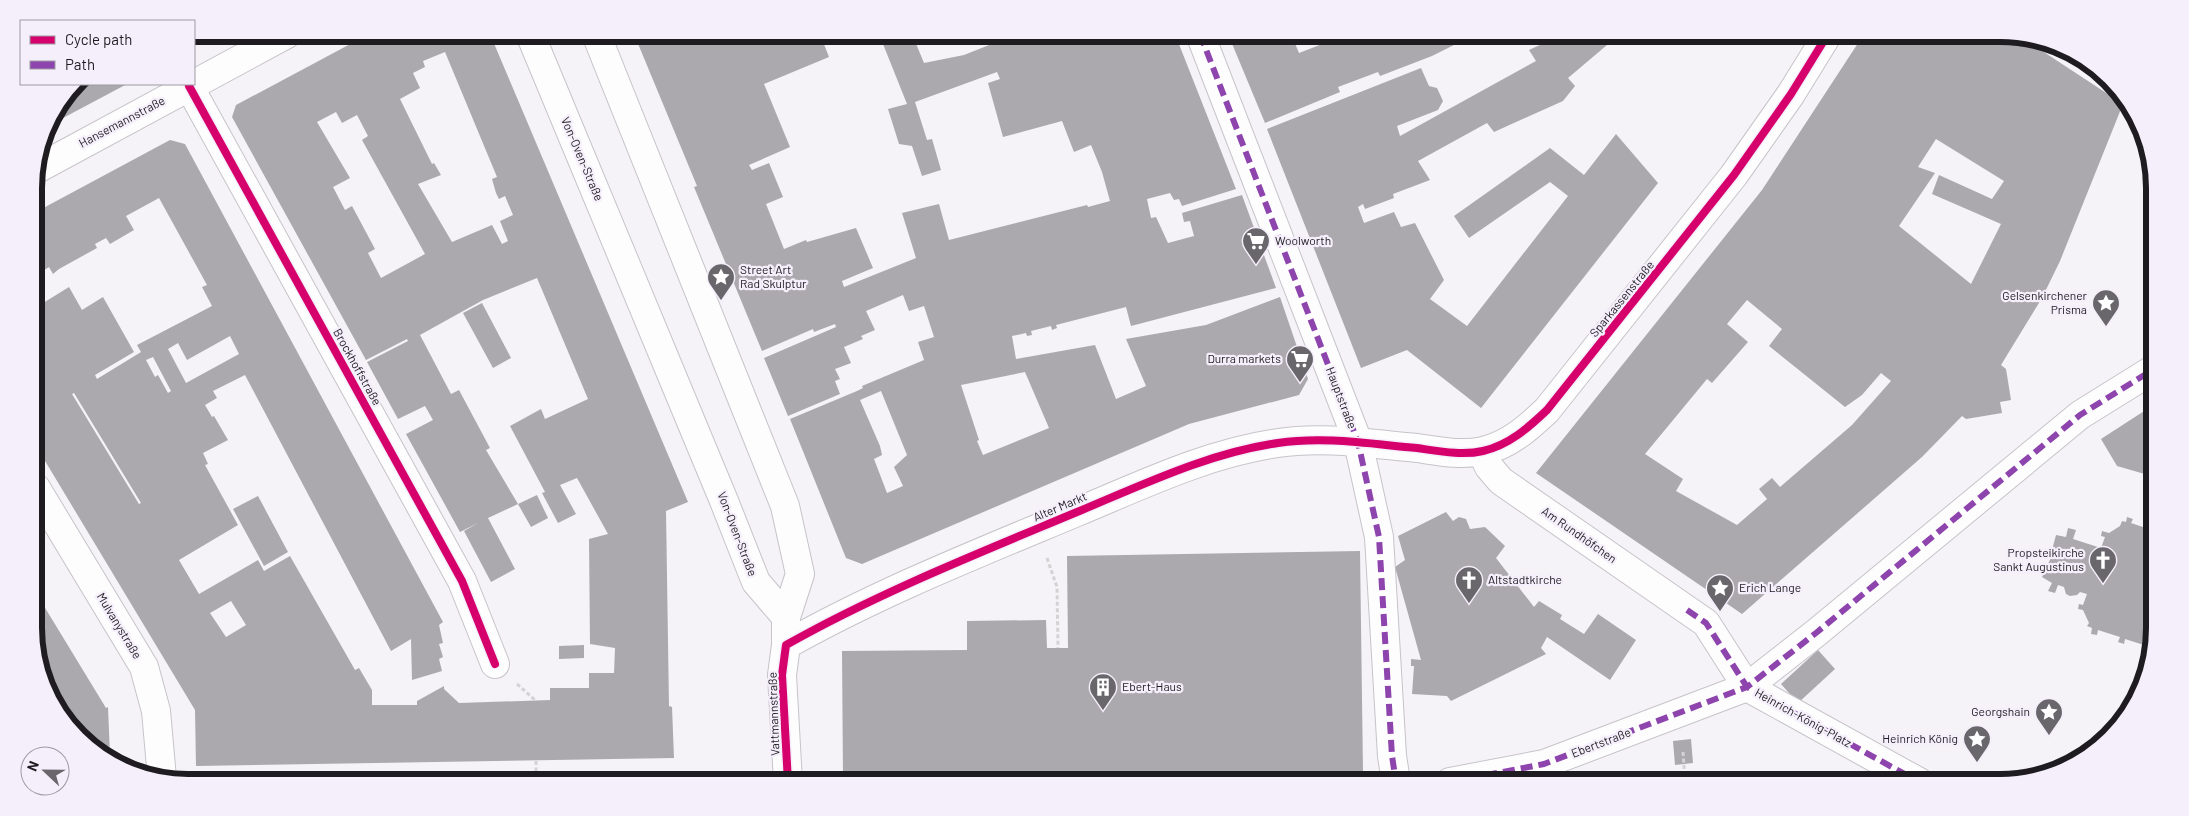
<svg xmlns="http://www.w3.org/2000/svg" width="2189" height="816" font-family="Barlow,sans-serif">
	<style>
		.building { fill: #aba9ae; fill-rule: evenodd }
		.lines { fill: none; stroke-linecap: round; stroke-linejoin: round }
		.minor-casing { stroke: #c6c4c9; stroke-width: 30 }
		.path { stroke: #d4d3d4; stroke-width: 3; stroke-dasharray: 4 2.5; stroke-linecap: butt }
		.minor { stroke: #fefdfe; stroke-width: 28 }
		.quiet { stroke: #8e44ad; stroke-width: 6; stroke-dasharray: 12 6; stroke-linecap: butt }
		.cycleway-casing { stroke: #f4effb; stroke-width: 11 }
		.cycleway { stroke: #d6006c; stroke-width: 8 }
		.labels { text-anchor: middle; stroke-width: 4.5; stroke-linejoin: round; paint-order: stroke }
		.street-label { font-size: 12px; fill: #1e1c20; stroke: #f4effb }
		.poi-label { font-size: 12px; fill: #1e1c20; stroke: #f4effb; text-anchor: start }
		.rim { fill: none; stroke: #1e1c20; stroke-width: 6 }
	</style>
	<rect width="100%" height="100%" fill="#f5f2f8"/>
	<g class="building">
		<path d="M369,34H490L688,502L666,511L669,706L672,707L674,758L196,766L195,710L36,446L35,308L69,287L82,310L103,297L134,352L95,375L97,379L141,352L137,345L212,306L202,287L207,285L159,198L126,216L134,230L110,244L106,238L95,244L97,248L59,269L53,274L49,267L35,276L34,213L170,140L185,144L443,622L439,625L443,643L439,644L443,657L439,659L442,671L412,680L411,639L391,651L245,375L213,391L217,398L205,405L212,417L214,416L228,440L203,453L208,464L205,465L238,525L179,560L199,594L258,560L264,571L290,556L355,670L359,668L372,690V705H417V701L444,686V689L459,703L550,700V688H589V673H614L615,648L590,644L589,539L608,534L577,478L560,485L576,514L558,523L542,493L545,492L510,426L541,409L545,419L588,399L537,278L483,300L420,335L451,394L459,390L490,448L486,450L518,504L488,518L515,569L491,582L464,531L478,523L460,532L406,434L433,420L425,406L398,419L367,362L408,341L407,339L366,360L232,117L236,105ZM445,52L497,177L492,179L496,193L499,199L505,196L513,215L500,221L508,241L502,244L492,225L452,242L418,184L441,175L434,163L432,164L400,99L420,88L413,73L425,67L423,61ZM336,112L342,123L357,115L368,136L362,140L425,254L381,278L368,253L375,249L352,206L345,210L333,187L350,178L317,122ZM230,336L239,354L186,383L168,349L178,343L187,360ZM153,357L171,391L168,393L158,375L155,377L146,360ZM74,393L141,503L139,504L72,394ZM231,601L246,625L226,637L210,613Z"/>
		<path d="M634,34H820L829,57L764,84L790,147L749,165L752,170L769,163L783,197L766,204L784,249L806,240L807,242L856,228L873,268L842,281L844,287L916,258L902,213L939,204L949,240L1087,205L1088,207L1110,201L1102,172L1091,145L1074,152L1062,121L1003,137L988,83L1000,79L997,72L915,102L927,140L932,139L941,170L922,176L912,146L899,144L888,109L907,104L879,34H912L924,63L964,55L1017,34H1175L1236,189L1182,206L1179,199L1174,200L1170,193L1147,199L1151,218L1156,217L1168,243L1194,236L1190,221L1184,222L1182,213L1242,195L1276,288L1131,326L1126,307L1056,325L1057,328L1052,330L1051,326L1031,331L1032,335L1027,336L1026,333L1012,336L1016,359L1095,345L1116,399L1146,386L1126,339L1206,325L1280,297L1308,379L1299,395L1189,424L862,564L846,558L790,419L857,391L863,388L862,386L924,360L918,342L934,337L924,306L909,311L903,295L866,311L875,330L861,336L863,339L844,347L851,363L835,369L840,379L835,381L840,394L788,416L764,358L836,327L835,324L814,332L813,329L762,351L694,187L697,186ZM1025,372L1049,428L983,455L977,441L979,440L961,385ZM881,391L907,455L894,467L903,486L887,493L874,459L882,455L880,446L860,400Z"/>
		<path d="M1228,34H1312L1294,41L1299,53L1348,34H1476L1432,56L1380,76L1378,72L1338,87L1340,92L1265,123Z"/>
		<path d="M1535,34H1572L1574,37L1578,34H1620L1568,78L1575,86L1563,101L1494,132L1487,123L1418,161L1430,180L1393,194L1394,198L1365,209L1363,204L1358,207L1364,223L1394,212L1401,227L1415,223L1444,280L1430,299L1467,326L1568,196L1550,182L1469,238L1454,216L1550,148L1584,175L1616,134L1658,183L1481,408L1407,350L1361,368L1267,129L1421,68L1429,86L1437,88L1443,101L1438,110L1397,126L1400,136L1536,61L1529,50L1542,44Z"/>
		<path d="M1653,34H1669L1663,42Z"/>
		<path d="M1864,34H2000L2021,37L2123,104L2060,261L2042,298L2001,365L2006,369L2011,400L2000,402L2002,413L1966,419L1962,416L1922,457L1742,614L1536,473L1762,190ZM1936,139L2004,181L1992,199L1939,175L1932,194L2001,224L1971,284L1899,226L1935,173L1918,167ZM1747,300L1782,329L1769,346L1845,407L1862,395L1881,373L1891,381L1852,425L1780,487L1772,478L1759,489L1767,499L1737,525L1676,491L1683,479L1645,454L1707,379L1712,383L1748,342L1727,324Z"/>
		<path d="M78,84H127L48,126L50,120Z"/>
		<path d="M482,303L511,358L493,368L463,313Z"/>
		<path d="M2155,404V477L2117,466L2101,439Z"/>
		<path d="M537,495L548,518L531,527L518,504Z"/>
		<path d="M258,496L288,552L264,566L233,509Z"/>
		<path d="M1446,512L1453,521L1459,517L1466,519L1470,529L1485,527L1505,546L1496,558L1534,607L1539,601L1562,615L1560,619L1584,634L1598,614L1636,640L1610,680L1547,637L1541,648L1546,654L1451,701L1447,696L1412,694L1414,666H1411V659L1421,660L1395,567L1405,560L1398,536Z"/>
		<path d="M2127,517L2133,519L2131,523L2155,531V627L2150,652L2145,650L2147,646L2125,639L2124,644L2118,642L2120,637L2098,630L2097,635L2091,634L2092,628L2087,626L2089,623L2083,610L2078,609L2079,604L2083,605L2087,594L2080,592L2077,595L2070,596L2066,594L2064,587L2058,585L2055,593L2048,591L2052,583L2042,577L2054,551L2052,550L2056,535L2066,537L2068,528L2076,530L2073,539L2101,548L2105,537L2101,536L2102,531L2109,533L2120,526L2122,521L2126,522Z"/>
		<path d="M1360,551L1363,771L1049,775V782H971V777L843,779L842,651L967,650V621L1046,620L1047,648H1068L1067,556Z"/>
		<path d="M36,593L106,708L108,707L110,755L72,730L37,657Z"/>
		<path d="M584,645V658L559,659V646Z"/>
		<path d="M1818,650L1835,669L1798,703L1781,684Z"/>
		<path d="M1691,739L1693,763L1675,765L1673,741Z"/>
	</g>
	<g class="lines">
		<g class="minor-casing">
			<g id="minor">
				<path d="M530,34L724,501L756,582L786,617"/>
				<path d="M596,34L785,506L800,574L786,617V645L782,675L788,782"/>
				<path d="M1200,34L1358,442L1379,537L1392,756L1396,782"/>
				<path d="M189,86L462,581L495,664"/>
				<path d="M37,169L287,34"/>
				<path d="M1482,452L1489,467L1501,481L1706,623L1747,687L1919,782"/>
				<path d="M36,488L144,667L156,711L162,778"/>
				<path d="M786,645C878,593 979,553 1077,512C1142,485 1208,453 1278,443C1324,436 1371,444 1417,448C1438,451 1462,456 1483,451C1509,445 1528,428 1547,410L1734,175L1791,94L1828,34"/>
				<path d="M1450,782L1544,764L1747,687L1816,633L2080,415L2154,369"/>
			</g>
		</g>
		<g class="path">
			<path d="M1047,558L1057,587L1058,648"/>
			<path d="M517,684L535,700"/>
			<path d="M1683,752L1685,782"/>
			<path d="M536,761V782"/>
			<path d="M1061,776V782"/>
		</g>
		<use href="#minor" class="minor"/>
		<g class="quiet">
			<path d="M1200,34L1358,442L1379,537L1392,756L1396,782"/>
			<path d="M1687,610L1706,623L1747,687L1919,782"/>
			<path d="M1450,782L1544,764L1747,687L1816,633L2080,415L2154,369"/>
		</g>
		<g class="cycleway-casing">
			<g id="cycleway">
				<path d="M189,86L462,581L495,664"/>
				<path d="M788,782L782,675L786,645C878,593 979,553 1077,512C1142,485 1208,453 1278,443C1324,436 1371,444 1417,448C1438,451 1462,456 1483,451C1509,445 1528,428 1547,410L1734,175L1791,94L1828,34"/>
			</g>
		</g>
		<use href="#cycleway" class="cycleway"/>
	</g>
	<defs>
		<g id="supermarket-pin" transform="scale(1.4375)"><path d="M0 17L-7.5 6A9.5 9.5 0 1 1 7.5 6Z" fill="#69676c" stroke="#f4effb"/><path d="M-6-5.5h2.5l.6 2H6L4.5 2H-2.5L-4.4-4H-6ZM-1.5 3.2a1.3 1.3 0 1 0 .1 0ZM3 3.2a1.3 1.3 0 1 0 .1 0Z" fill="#fff"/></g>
		<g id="sight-pin" transform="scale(1.4375)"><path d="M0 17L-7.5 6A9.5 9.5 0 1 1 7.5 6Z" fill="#69676c" stroke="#f4effb"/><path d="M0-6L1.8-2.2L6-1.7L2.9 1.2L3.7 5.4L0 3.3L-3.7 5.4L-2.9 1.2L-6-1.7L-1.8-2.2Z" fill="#fff"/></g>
		<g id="church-pin" transform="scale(1.4375)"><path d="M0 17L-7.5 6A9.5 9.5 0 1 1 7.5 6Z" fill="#69676c" stroke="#f4effb"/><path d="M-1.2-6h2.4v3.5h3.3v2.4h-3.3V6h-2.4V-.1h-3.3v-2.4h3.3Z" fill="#fff"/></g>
		<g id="building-pin" transform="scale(1.4375)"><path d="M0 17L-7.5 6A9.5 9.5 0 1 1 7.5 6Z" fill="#69676c" stroke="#f4effb"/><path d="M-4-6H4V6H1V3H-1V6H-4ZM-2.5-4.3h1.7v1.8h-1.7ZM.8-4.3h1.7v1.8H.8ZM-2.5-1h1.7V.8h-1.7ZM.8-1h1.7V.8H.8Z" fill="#fff"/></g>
	</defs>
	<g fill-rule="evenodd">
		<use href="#supermarket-pin" x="1256" y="241"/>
		<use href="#sight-pin" x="721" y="277"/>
		<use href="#sight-pin" x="2106" y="303"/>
		<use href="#supermarket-pin" x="1300" y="359"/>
		<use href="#church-pin" x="2103" y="560"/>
		<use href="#church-pin" x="1469" y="580"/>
		<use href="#sight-pin" x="1720" y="588"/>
		<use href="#building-pin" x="1103" y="687"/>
		<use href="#sight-pin" x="2049" y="712"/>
		<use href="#sight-pin" x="1977" y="739"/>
	</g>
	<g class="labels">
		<g class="street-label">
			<text transform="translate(122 122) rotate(-28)" y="4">Hansemannstraße</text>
			<text transform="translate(582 159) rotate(67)" y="4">Von-Oven-Straße</text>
			<text transform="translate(1622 299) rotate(-51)" y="4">Sparkassenstraße</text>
			<text transform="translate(357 367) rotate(61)" y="4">Brockhoffstraße</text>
			<text transform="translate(1341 398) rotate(69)" y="4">Hauptstraße</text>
			<text transform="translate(1060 507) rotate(-23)" y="4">Alter Markt</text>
			<text transform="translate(737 534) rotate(69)" y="4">Von-Oven-Straße</text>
			<text transform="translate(1579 535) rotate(35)" y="4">Am Rundhöfchen</text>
			<text transform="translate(119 626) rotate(59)" y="4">Mulvanystraße</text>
			<text transform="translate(774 714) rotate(-92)" y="4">Vattmannstraße</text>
			<text transform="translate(1803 718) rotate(29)" y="4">Heinrich-König-Platz</text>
			<text transform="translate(1601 743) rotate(-21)" y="4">Ebertstraße</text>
		</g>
		<g class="poi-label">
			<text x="1275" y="245">Woolworth</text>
			<text x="740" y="274">Street Art<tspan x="740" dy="14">Rad Skulptur</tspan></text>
			<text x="2087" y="300" text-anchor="end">Gelsenkirchener<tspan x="2087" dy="14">Prisma</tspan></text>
			<text x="1281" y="363" text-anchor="end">Durra markets</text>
			<text x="2084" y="557" text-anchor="end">Propsteikirche<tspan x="2084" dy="14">Sankt Augustinus</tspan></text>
			<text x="1488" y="584">Altstadtkirche</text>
			<text x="1739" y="592">Erich Lange</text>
			<text x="1122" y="691">Ebert-Haus</text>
			<text x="2030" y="716" text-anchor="end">Georgshain</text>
			<text x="1958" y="743" text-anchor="end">Heinrich König</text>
		</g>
	</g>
	<path d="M0 0H2189V816H0ZM188 42H2000A146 146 0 0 1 2146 188V628A146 146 0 0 1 2000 774H188A146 146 0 0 1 42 628V188A146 146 0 0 1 188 42Z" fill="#f4effb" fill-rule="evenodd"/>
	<path class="rim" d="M188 42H2000A146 146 0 0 1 2146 188V628A146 146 0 0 1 2000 774H188A146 146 0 0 1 42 628V188A146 146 0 0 1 188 42Z"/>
	<rect x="20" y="20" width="175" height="65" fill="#f4effb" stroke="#9e9ba3"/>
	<rect x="30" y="36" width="25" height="8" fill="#d6006c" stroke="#9e9ba3"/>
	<text x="65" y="45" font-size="15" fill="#1e1c20">Cycle path</text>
	<rect x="30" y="61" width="25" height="8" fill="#8e44ad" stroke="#9e9ba3"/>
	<text x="65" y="70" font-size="15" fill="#1e1c20">Path</text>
	<g transform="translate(45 771) rotate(292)"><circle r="24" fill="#f4effb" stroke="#9e9ba3"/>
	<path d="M0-4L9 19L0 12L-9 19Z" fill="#69676c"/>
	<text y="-8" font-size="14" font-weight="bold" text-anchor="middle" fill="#1e1c20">N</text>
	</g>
</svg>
